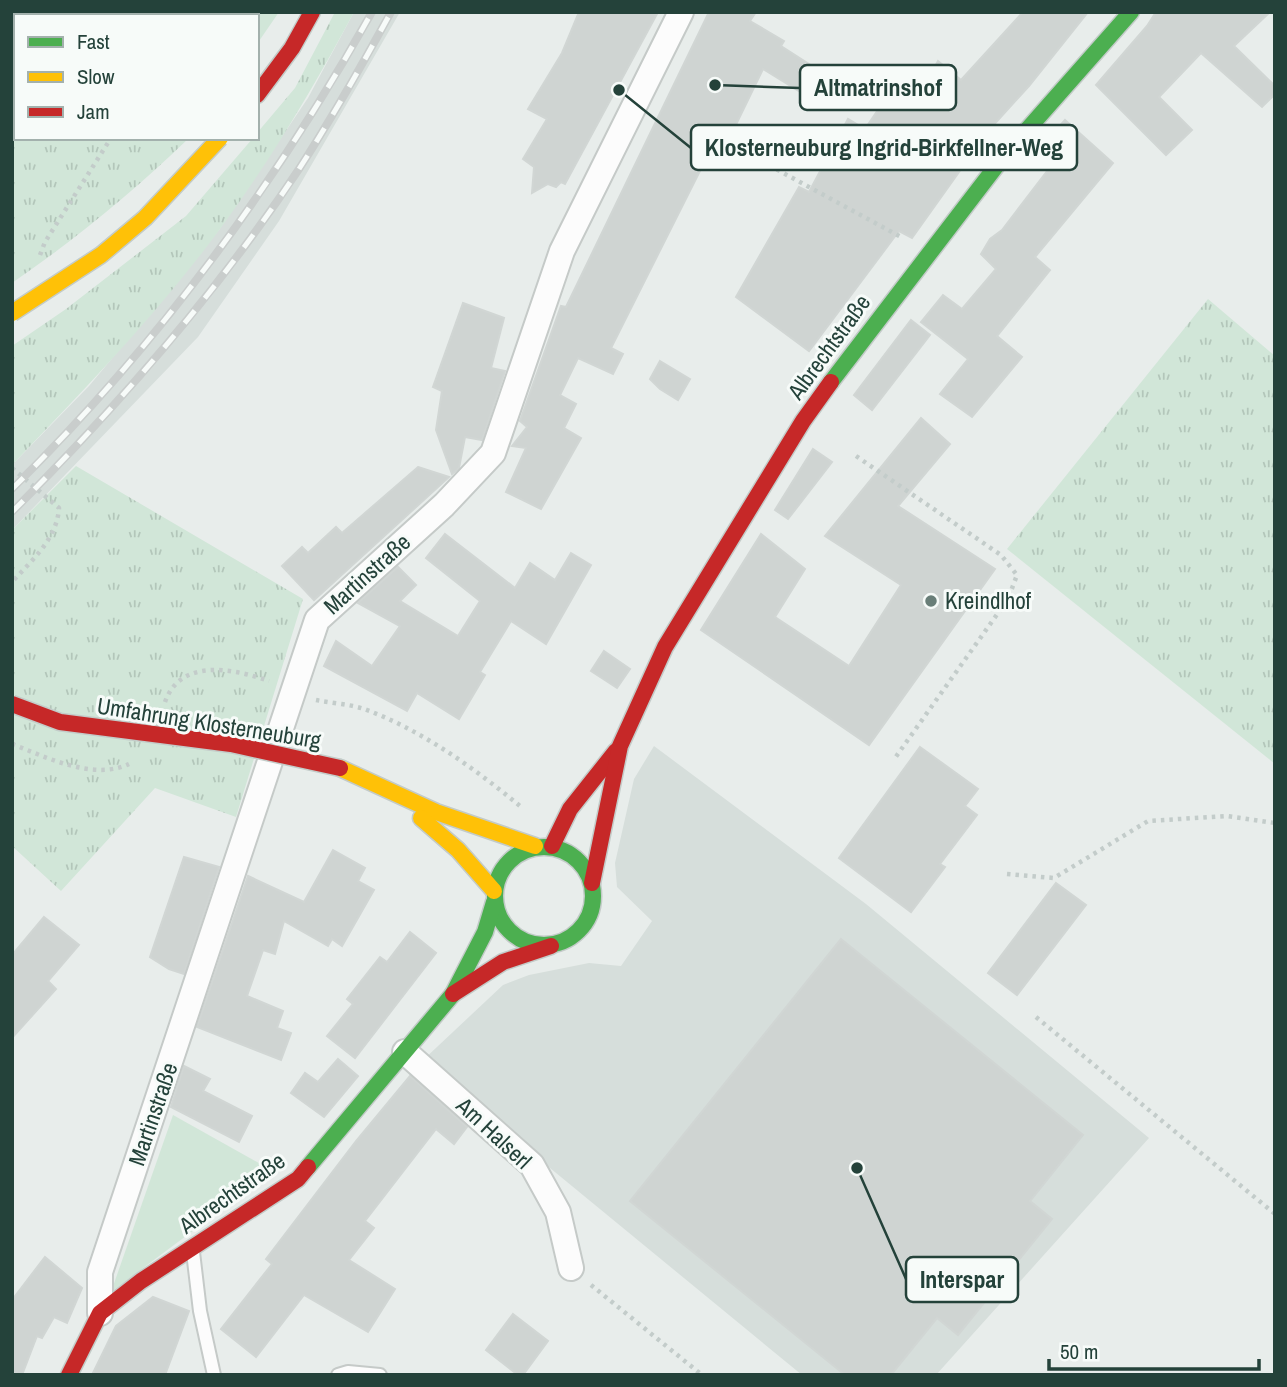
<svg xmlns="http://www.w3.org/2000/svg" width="1287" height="1387" font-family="'Archivo Narrow',sans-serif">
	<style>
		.built { fill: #d6dedb }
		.grass { fill: url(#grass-tufts) }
		.park { fill: #d1e6d8 }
		.building { fill: #cfd4d2; stroke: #d1d6d4; stroke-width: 2 }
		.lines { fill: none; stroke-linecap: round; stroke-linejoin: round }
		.lane-casing { stroke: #c5cac8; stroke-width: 16 }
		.street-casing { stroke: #c5cac8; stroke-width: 28 }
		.fast-casing { stroke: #c3cbc8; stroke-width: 19 }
		.slow-casing { stroke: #c3cbc8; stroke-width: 19 }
		.jam-casing { stroke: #c3cbc8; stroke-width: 19 }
		.path { stroke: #c3ccca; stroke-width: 4.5; stroke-dasharray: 3.5 5; stroke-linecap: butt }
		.lane { stroke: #fcfcfc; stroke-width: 12 }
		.street { stroke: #fcfcfc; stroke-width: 24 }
		.fast { stroke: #4caf50; stroke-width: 16 }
		.slow { stroke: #ffc107; stroke-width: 16 }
		.jam { stroke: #c62828; stroke-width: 16 }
		.rail-casing { stroke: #c9cdcc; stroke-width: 8 }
		.rail { stroke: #f7fbf9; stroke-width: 5; stroke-dasharray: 16; stroke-linecap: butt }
		.slow-bridge-casing { stroke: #c3ccc9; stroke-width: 19; stroke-linecap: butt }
		.jam-bridge-casing { stroke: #c3ccc9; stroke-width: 19; stroke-linecap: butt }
		.slow-bridge { stroke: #ffc107; stroke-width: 16 }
		.jam-bridge { stroke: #c62828; stroke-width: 16 }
		.poi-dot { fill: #697e78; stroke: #f7fbf9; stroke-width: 2.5 }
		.labels { text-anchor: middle; stroke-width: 6; stroke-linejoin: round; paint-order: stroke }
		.street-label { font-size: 23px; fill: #24423a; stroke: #f7fbf9 }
		.poi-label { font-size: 23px; fill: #24423a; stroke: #f7fbf9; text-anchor: start }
		.leader { fill: none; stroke: #24423a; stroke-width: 2.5 }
		.callout-dot { fill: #24423a; stroke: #f7fbf9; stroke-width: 2.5 }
		.callout { fill: #f7fbf9; stroke: #24423a; stroke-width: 2.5 }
		.callout-label { font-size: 24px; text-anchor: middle; font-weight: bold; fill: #24423a }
	</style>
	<defs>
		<pattern id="grass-tufts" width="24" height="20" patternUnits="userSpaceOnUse" patternTransform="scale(1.75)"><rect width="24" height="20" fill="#d1e6d8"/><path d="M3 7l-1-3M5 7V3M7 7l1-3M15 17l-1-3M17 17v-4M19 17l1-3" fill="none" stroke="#b3c6ba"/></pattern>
	</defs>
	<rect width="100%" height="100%" fill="#e8edeb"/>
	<g class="built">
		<path d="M354,12H400L279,221L198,337L12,530V465L89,386L219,230L308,98Z"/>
		<path d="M654,746L866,904L1149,1138L936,1375H802L421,1062L503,985L529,975L589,963L621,966L652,921L617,887L615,863L634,779Z"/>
	</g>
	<g class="grass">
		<path d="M12,12H279L257,44V16H16V138H189C133,192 76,239 12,283Z"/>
		<path d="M335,12H354C314,87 270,161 220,229C159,312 83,391 12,465V346L66,309L186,216L253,138H257V133L295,88Z"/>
		<path d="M1208,299L1275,356V764L1007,549Z"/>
		<path d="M76,466L303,599L236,817L155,788L61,891L12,846V530Z"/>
	</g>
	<path class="park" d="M173,1115L273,1171L111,1292Z"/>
	<g class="building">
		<path d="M579,12H658L565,184L561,182L556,187L548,184L532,193L534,167L523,159L547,119L528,109L562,53Z"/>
		<path d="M709,12H756L750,21L784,41L781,46L820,71L807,96L763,69L729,139L719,133L611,348L623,354L613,374L578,358L560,395L576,404L564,428L581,438L541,509L506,492L526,448L512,446L527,427L520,421L561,306L566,307Z"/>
		<path d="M1023,12H1088L1029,86L989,130L912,238L899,231L809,351L736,297L799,187L809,192L848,119L865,129L907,67L927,81L938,61L961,80Z"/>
		<path d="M1156,12H1270L1234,46L1275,86V94L1262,107L1201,53L1159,97L1192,130L1166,155L1096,85L1147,26Z"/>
		<path d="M1065,120L1113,163L1035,257L1050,270L997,336L1022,357L972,417L940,394L968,359L921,322L943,295L962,309L996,269L981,254L990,239L1002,230L1054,162L1039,149Z"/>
		<path d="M463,303L504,318L491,368L505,371L482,440L465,437L459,468L452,474L436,430L442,391L433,387Z"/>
		<path d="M911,320L930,335L872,410L854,395Z"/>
		<path d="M660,361L690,379L678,400L660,389L650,379Z"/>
		<path d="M921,418L950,444L898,506L995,569L869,745L701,630L761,534L805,569L775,617L849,666L901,585L825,536Z"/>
		<path d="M813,449L832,462L788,519L775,510Z"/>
		<path d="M418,467L449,477L314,600L282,566L302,547L308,553L336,527L342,533Z"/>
		<path d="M445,534L515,588L530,563L555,580L571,553L591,565L546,644L511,621L480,672L485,675L459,719L417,693L407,711L324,666L336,641L372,666L400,626L358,603L398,567L416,585L400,601L458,636L480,601L426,558Z"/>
		<path d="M604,651L630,669L617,688L591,671Z"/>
		<path d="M920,747L978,789L965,806L977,815L940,864L945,867L911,912L839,858Z"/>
		<path d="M333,850L365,868L358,881L374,890L342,946L332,939L328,946L284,921L275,954L263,950L247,996L283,1011L277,1028L291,1033L281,1060L197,1027L248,876L304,902Z"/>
		<path d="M184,857L219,867L184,974L169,969L150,957Z"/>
		<path d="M1056,883L1086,905L1017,995L988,973Z"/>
		<path d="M44,917L79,945L48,981L56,989L12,1038V955Z"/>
		<path d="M410,932L436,953L355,1058L327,1036L353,1004L347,999L380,957L387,962Z"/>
		<path d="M841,939L1083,1135L1030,1201L1052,1219L958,1335L937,1318L891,1375H845L630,1201Z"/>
		<path d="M338,1059L358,1076L324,1117L291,1093L305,1073L318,1082Z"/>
		<path d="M184,1066L210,1079L203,1091L252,1116L239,1142L171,1107Z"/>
		<path d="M410,1076L467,1127L454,1144L436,1129L365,1221L374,1228L349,1260L395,1289L368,1332L304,1295L256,1357L221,1329L272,1264L266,1259L356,1141Z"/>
		<path d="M45,1257L82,1288L67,1323L54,1317L42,1338L37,1336L22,1375H12V1300Z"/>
		<path d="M153,1297L189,1311L165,1375H92L116,1326Z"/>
		<path d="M513,1314L548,1341L523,1375H518L486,1350Z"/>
	</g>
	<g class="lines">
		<g class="lane-casing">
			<g id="lane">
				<path d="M193,1252L200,1311L214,1375"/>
				<path d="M338,1375L348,1372L380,1375"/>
			</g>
		</g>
		<g class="street-casing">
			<g id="street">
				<path d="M405,1052L532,1165L558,1212L571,1268"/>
				<path d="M100,1313V1272L317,620L444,505L493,453L562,251L681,12"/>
			</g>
		</g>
		<g class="fast-casing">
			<g id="fast">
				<path d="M831,382L1004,156L1131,12"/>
				<circle cx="544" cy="896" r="49"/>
				<path d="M308,1167L453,994L485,932L494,902"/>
			</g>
		</g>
		<g class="slow-casing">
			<g id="slow">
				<path d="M340,768L436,812L535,846"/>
				<path d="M421,818L458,850L494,891"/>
			</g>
		</g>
		<g class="jam-casing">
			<g id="jam">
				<path d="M257,95L292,48L312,12"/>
				<path d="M552,846L570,809L616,751"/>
				<path d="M592,883L620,746L665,647L803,421L831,382"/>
				<path d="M453,994L503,962L551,946"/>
				<path d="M69,1375L100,1313L141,1281L298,1179L308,1167"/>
			</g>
		</g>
		<g class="path">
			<path d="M186,16L188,12"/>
			<path d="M717,137L901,237"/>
			<path d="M40,255L45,242L111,138"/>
			<path d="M856,456L1001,555L1017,575L1008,599L895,758"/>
			<path d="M12,468L59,508C57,539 32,560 12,582"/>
			<path d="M316,700C331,703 349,704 364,709C420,729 474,768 520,806"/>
			<path d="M165,702C181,657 235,669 269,681"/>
			<path d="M12,744C46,757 93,781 129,764"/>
			<path d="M1007,874L1054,878L1148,821L1227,816L1275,823"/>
			<path d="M1036,1017L1275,1214"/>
			<path d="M591,1285L702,1375"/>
		</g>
		<use href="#lane" class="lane"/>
		<use href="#street" class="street"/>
		<use href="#fast" class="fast"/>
		<use href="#slow" class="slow"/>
		<use href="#jam" class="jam"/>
		<g class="rail-casing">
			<g id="rail">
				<path d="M12,489C155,348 274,187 372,12"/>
				<path d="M12,512C117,407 217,293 299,169C332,118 362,65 391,12"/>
			</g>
		</g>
		<use href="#rail" class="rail"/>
		<g class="slow-bridge-casing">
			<path id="slow-bridge" d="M12,313L101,255L145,218L220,138"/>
		</g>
		<g class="jam-bridge-casing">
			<path id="jam-bridge" d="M12,704L60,722L231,744L340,768"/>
		</g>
		<use href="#slow-bridge" class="slow-bridge"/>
		<use href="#jam-bridge" class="jam-bridge"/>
	</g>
	<circle class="poi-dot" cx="931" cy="601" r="7"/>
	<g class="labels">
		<g class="street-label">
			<text transform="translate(829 347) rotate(-54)" y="8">Albrechtstraße</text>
			<text transform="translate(367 574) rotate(-42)" y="8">Martinstraße</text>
			<text transform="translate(209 723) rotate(9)" y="8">Umfahrung Klosterneuburg</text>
			<text transform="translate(153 1114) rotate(-71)" y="8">Martinstraße</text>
			<text transform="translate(494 1133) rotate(43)" y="8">Am Halserl</text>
			<text transform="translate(232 1193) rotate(-35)" y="8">Albrechtstraße</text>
		</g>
		<g class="poi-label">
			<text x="945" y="609">Kreindlhof</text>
		</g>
	</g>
	<path class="leader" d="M715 85L800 88M619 90L691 148M857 1168L906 1279"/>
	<g class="callout-dot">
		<circle cx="715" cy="85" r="7"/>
		<circle cx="619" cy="90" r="7"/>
		<circle cx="857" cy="1168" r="7"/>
	</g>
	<g class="callout">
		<rect x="800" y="65" width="156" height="45" rx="7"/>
		<rect x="691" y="125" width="386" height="45" rx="7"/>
		<rect x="906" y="1257" width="112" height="45" rx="7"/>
	</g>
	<g class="callout-label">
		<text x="878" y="96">Altmatrinshof</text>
		<text x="884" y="156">Klosterneuburg Ingrid-Birkfellner-Weg</text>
		<text x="962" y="1288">Interspar</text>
	</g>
	<rect width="1287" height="1387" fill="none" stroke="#24423a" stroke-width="28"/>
	<rect x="14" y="14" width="245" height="126" fill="#f7fbf9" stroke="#a3b1ad" stroke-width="2"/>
	<rect x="28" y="37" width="35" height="10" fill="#4caf50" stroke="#a3b1ad" stroke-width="2"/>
	<text x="77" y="49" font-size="21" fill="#24423a">Fast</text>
	<rect x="28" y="72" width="35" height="10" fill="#ffc107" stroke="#a3b1ad" stroke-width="2"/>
	<text x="77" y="84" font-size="21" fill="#24423a">Slow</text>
	<rect x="28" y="107" width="35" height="10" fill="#c62828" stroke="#a3b1ad" stroke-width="2"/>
	<text x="77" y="119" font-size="21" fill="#24423a">Jam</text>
	<path d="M1049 1359v10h210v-10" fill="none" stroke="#24423a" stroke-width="3.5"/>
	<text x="1060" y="1359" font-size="21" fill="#24423a" stroke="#f7fbf9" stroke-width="5" paint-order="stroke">50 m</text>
</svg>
